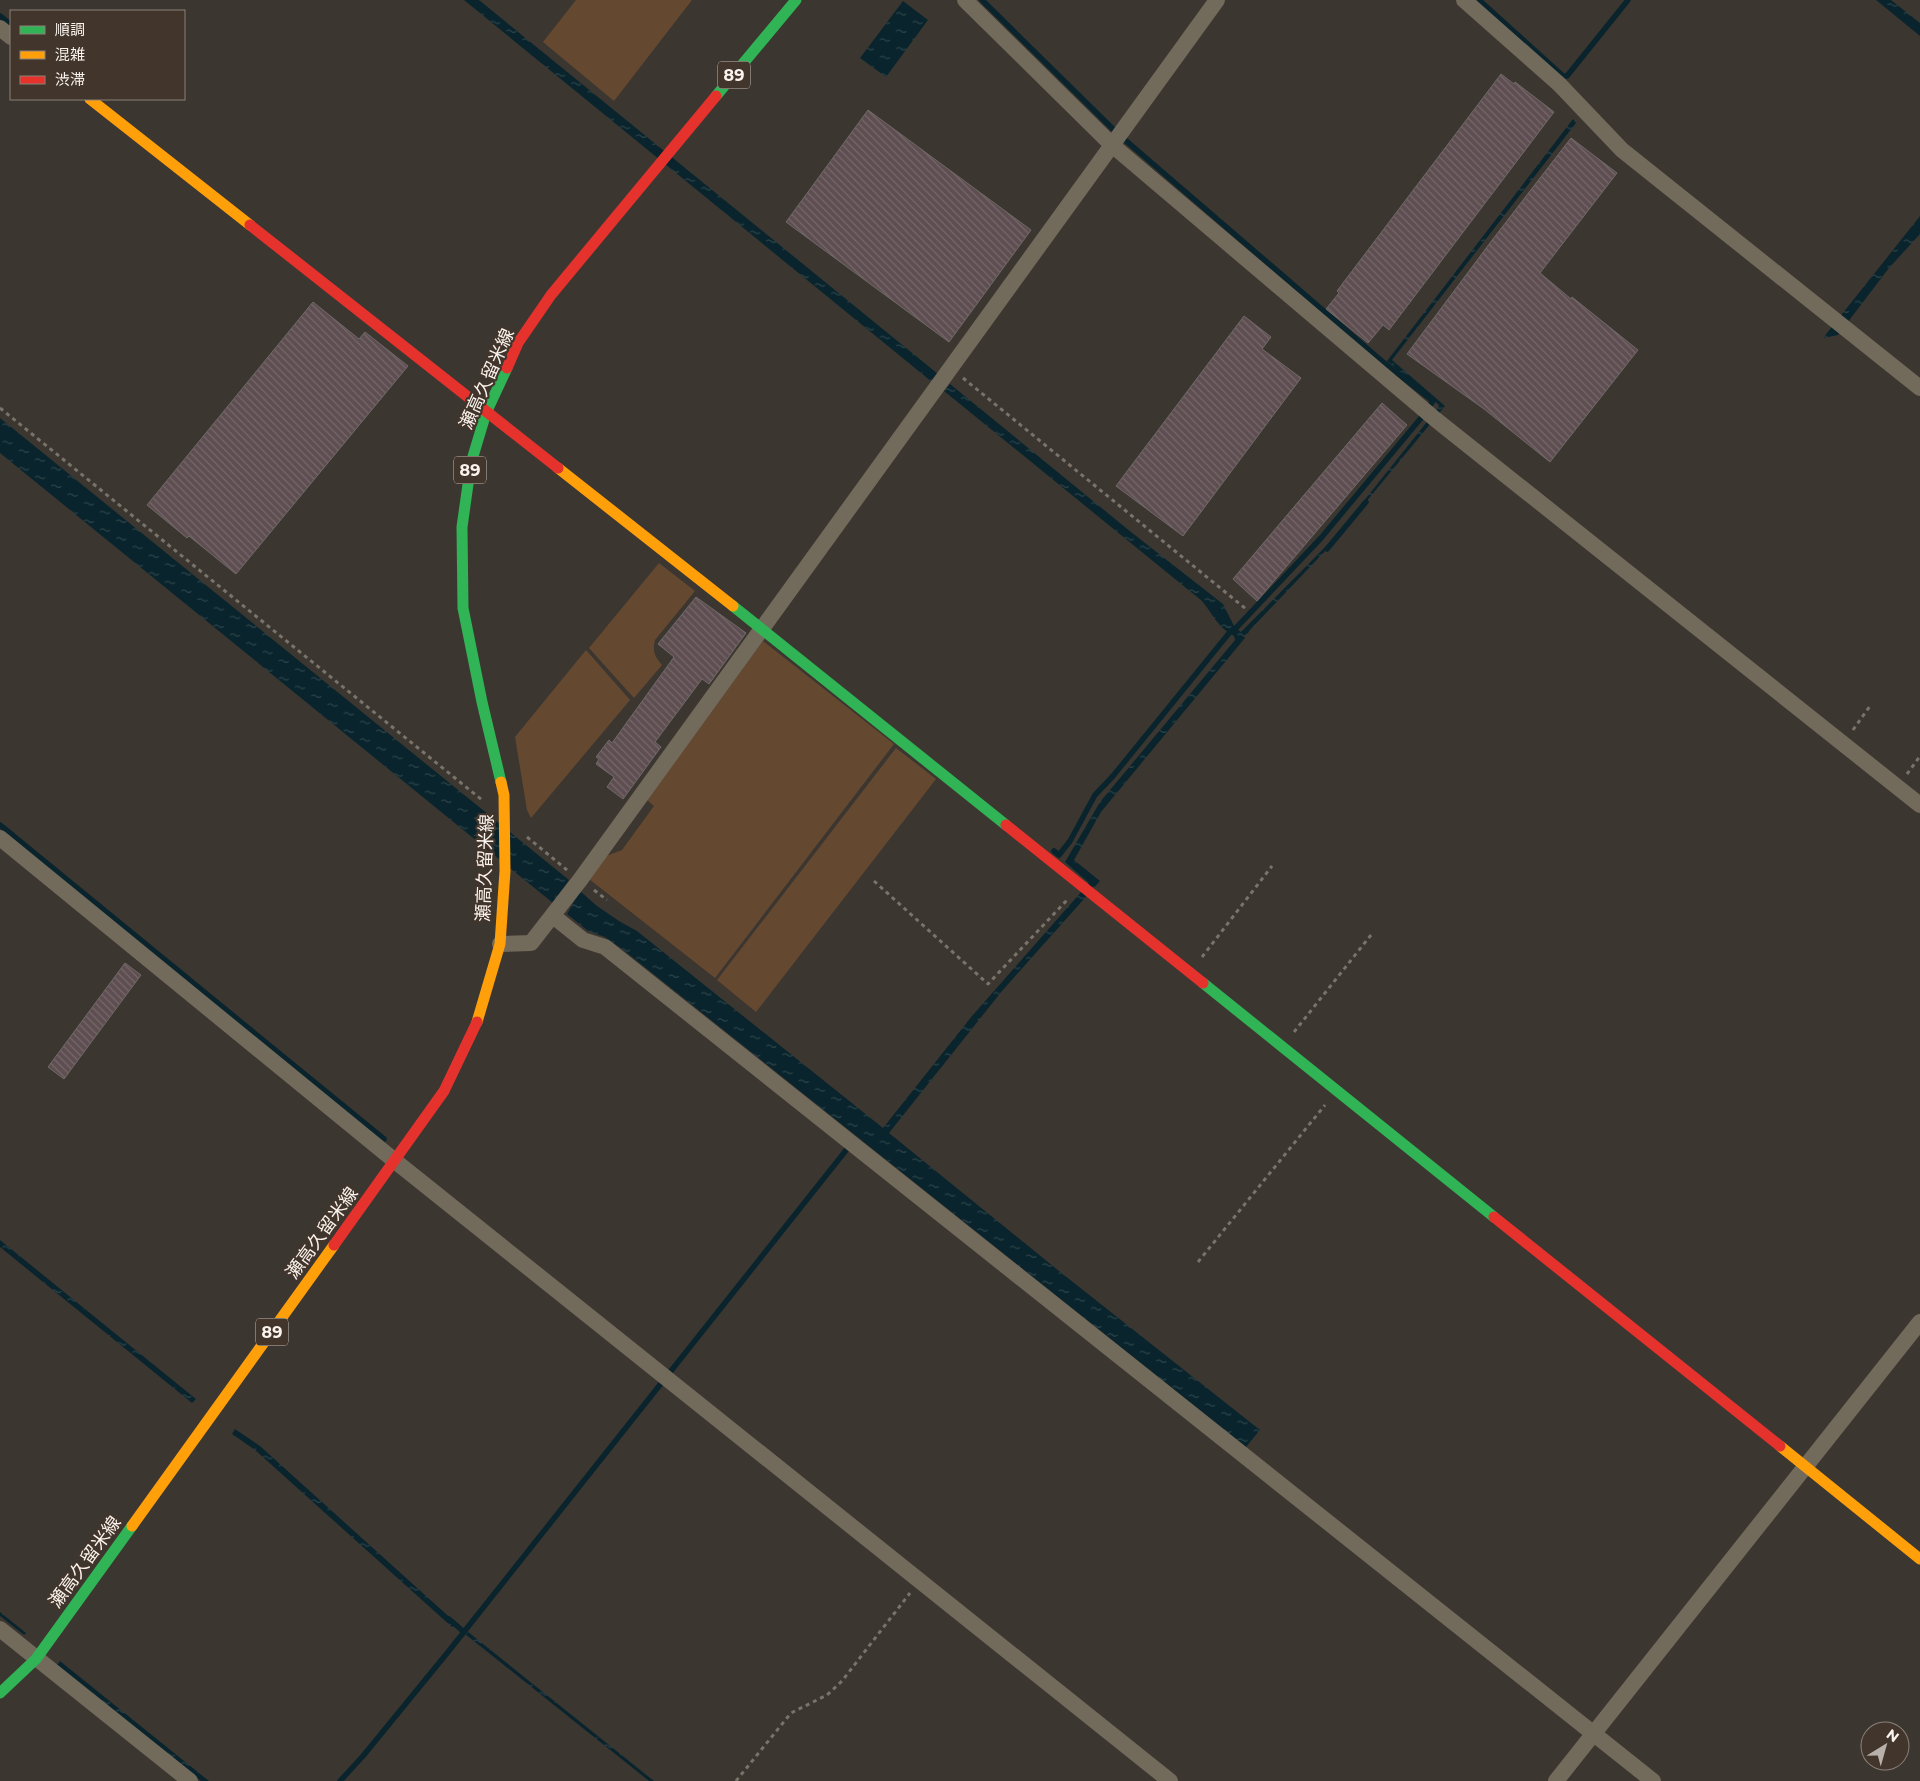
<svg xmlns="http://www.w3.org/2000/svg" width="1920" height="1781" font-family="Montserrat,'Noto Sans JP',sans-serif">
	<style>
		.grass { fill: #654830 }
		.water { fill: url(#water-ripples) }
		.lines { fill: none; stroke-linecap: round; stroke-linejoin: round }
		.stream { stroke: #09242c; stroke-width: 5.5 }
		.building { fill: url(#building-back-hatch); stroke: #6f6a69 }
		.path { stroke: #797369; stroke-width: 3; stroke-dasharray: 4 4; stroke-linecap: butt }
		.street { stroke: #726a5b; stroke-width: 16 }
		.fast { stroke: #30b455; stroke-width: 11 }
		.slow { stroke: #ff9f0a; stroke-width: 11 }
		.jam { stroke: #e5322d; stroke-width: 11 }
		.labels { text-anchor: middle; stroke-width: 4.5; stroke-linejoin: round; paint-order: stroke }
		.shield { fill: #41352c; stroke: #c3bab3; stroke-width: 1 }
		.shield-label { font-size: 16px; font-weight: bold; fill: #fbf3ed }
		.street-label { font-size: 18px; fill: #fbf3ed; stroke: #41352c }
	</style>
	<defs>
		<pattern id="water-ripples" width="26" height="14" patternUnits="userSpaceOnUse" patternTransform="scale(1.25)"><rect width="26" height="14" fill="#09242c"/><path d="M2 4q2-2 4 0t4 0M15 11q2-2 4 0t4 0" fill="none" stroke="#2e444b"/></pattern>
		<pattern id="building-back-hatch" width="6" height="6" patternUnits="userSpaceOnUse" patternTransform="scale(1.25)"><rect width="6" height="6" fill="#5e4e51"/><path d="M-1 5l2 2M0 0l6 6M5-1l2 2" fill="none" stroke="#76686a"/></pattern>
	</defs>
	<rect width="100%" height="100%" fill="#3c3631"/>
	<g class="grass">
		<path d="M576,0H692L614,101L543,42Z"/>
		<path d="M659,563L695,591L655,640C652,651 655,657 662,665L634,698L589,648Z"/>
		<path d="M763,641L894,744L715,978L589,879L606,856L622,850L654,806L647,800Z"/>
		<path d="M586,650L630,700L531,818L527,810L515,737Z"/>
		<path d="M896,748L936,779L756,1012L717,980Z"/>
	</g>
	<g class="water">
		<path d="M464,0H479L938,374L932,382Z"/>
		<path d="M1876,0H1891L1920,23V36Z"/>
		<path d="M903,1L928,20L886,77L860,58Z"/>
		<path d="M1573,119L1576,123L1392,360L1445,406L1328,548L1249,631V632L1244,636L1245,638L1240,644L1101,812L1074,860L1100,881L1002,991L889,1133L1059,1271L1260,1430L1246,1447L622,949L605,937L588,931L567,914L580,891L597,906L619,921L637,931L883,1128L972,1016L1089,883L1065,862L1100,802L1235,640L1234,636C1219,629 1212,613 1202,601L944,391L950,384L1131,532L1223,604L1234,626L1241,632L1335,537L1438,408L1439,405L1387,361Z"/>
		<path d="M1920,216V234L1889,268L1838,335L1823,338Z"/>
		<path d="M0,418L569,880L553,903L0,453Z"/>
		<path d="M0,1240L196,1399L192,1403L0,1247Z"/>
		<path d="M235,1429L260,1446L456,1623L452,1627L255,1450L232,1434Z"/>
		<path d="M0,1613V1612L26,1633L24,1635L0,1616Z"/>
		<path d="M467,1631L654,1781H649L465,1634Z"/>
		<path d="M60,1661L209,1781H201L57,1665Z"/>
	</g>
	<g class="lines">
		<g class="stream">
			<path d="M982,0L1114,130"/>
			<path d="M1479,0L1563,76H1567L1628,0"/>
			<path d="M0,16L11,25"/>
			<path d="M1124,139L1383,362L1433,401L1421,418L1321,538L1236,628"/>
			<path d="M1327,549L1366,502"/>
			<path d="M0,825L384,1139"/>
			<path d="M1054,851L1059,855L1070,841L1095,795L1113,776L1230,632"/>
			<path d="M449,1619L464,1632"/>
			<path d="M340,1781L363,1756L448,1652L851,1144"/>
		</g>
	</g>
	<g class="building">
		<path d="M1501,74L1514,84L1515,82L1554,112L1389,330L1383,325L1368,343L1326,309L1339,293L1337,291Z"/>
		<path d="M868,110L1031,230L949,342L786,222Z"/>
		<path d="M1571,138L1617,173L1540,273L1571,299L1572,297L1638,350L1550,462L1484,409L1407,354L1493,239Z"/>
		<path d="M313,302L359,339L365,332L408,366L236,574L189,536L187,538L147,505Z"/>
		<path d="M1244,316L1271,337L1262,349L1301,378L1183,536L1116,486Z"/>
		<path d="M1382,403L1407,425L1257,601L1233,579Z"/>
		<path d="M696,597L746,633L709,684L702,679L655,742L661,747L623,799L607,787L614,777L596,764L599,759L596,757L609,740L612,743L674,657L658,644Z"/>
		<path d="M125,963L141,975L64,1079L48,1067Z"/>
	</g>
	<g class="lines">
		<g class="path">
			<path d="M963,378L1246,609"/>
			<path d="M0,408L482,800"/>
			<path d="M1853,730L1870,706"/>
			<path d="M1907,774L1920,756"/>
			<path d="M527,837L567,870"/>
			<path d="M874,881L988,984L1067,900"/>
			<path d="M594,890L607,900"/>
			<path d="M1202,957L1272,866"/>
			<path d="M1294,1032L1371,935"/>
			<path d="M1198,1262L1325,1105"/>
			<path d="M736,1781L791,1713L827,1695L842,1681L910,1593"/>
		</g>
		<g class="street">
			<path d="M965,0L1112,145L1435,419L1920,805"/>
			<path d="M1464,0L1559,84L1622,150L1920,388"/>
			<path d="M0,28L11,37"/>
			<path d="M0,838L395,1161L1170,1781"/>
			<path d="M553,916L583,940L605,947L1653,1781"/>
			<path d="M500,944L531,943L580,880L1217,0"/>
			<path d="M0,1629L190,1781"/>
			<path d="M1556,1781L1920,1322"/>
		</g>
		<g class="fast">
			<path d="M716,96L796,0"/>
			<path d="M733,606L1006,825"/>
			<path d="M501,782L482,702L463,608L462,527L471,463L486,413L507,368"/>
			<path d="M1203,983L1494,1217"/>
			<path d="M0,1693L36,1659L132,1526"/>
		</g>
		<g class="slow">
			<path d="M90,99L250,225"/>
			<path d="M558,468L733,606"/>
			<path d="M477,1022L500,944L505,871L504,795L501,782"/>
			<path d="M1780,1446L1920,1559"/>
			<path d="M132,1526L334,1245"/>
		</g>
		<g class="jam">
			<path d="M250,225L558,468"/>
			<path d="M507,368L518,343L551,295L716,96"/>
			<path d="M1006,825L1203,983"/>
			<path d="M1494,1217L1780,1446"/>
			<path d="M334,1245L444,1091L477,1022"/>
		</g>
	</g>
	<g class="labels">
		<g class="shield">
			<rect x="718" y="61.5" width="32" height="27" rx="4"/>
			<rect x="454" y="456.5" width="32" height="27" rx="4"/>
			<rect x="256" y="1318.5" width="32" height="27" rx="4"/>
		</g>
		<g class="shield-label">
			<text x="734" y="81">89</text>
			<text x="470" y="476">89</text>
			<text x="272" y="1338">89</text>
		</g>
		<g class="street-label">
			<text transform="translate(487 379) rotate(-66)" y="6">瀬高久留米線</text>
			<text transform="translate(485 868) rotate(-88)" y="6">瀬高久留米線</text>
			<text transform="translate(322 1233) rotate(-54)" y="6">瀬高久留米線</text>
			<text transform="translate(85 1562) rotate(-54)" y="6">瀬高久留米線</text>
		</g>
	</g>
	<rect x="10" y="10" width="175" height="90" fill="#41352c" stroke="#8b8179"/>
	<rect x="20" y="26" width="25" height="8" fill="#30b455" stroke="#8b8179"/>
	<text x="55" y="35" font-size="15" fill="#fbf3ed">順調</text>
	<rect x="20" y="51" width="25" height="8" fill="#ff9f0a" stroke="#8b8179"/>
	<text x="55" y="60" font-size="15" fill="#fbf3ed">混雑</text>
	<rect x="20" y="76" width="25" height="8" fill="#e5322d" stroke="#8b8179"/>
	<text x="55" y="85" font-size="15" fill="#fbf3ed">渋滞</text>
	<g transform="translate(1885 1746) rotate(37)"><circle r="24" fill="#41352c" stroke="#8b8179"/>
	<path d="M0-4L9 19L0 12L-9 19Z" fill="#b8b1ab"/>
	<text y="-8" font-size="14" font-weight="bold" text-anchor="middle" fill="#fbf3ed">N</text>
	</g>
</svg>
